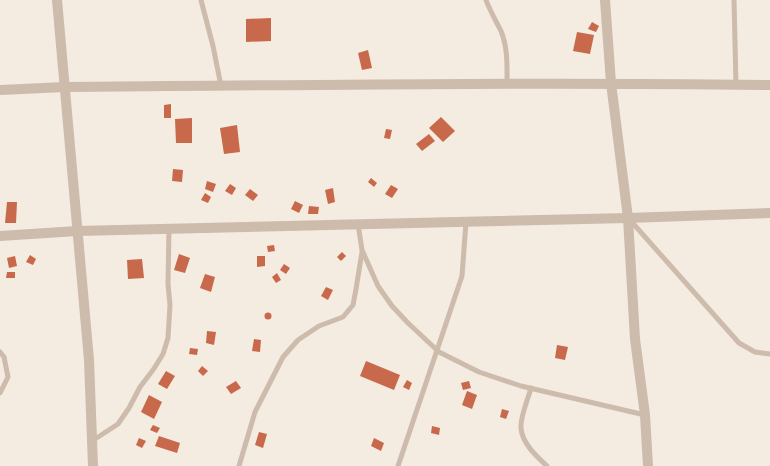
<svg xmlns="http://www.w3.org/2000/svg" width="770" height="466" font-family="Overpass,sans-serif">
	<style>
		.building { fill: #c8694b }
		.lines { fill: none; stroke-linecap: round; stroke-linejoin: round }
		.service { stroke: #cdbbac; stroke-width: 5 }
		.minor { stroke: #cdbbac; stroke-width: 10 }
	</style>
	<rect width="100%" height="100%" fill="#f4ebe1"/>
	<g class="building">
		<path d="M271,18V41L246,42V19Z"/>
		<path d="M592,22L599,26L596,32L588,29Z"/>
		<path d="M577,32L594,35L590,54L573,51Z"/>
		<path d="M368,50L372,68L362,70L358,53Z"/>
		<path d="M171,104V118H164V105Z"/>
		<path d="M441,117L455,131L443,142L429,128Z"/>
		<path d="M192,118V143H176L175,119Z"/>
		<path d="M237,125L240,152L224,154L220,128Z"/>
		<path d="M386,129L392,130L390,139L384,138Z"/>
		<path d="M429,134L435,141L422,151L416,144Z"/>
		<path d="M173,169L183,170L182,182L172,181Z"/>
		<path d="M371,178L377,183L374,187L368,182Z"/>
		<path d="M207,181L216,184L213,192L205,189Z"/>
		<path d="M230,184L236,188L232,195L225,191Z"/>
		<path d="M391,185L398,189L392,198L385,194Z"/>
		<path d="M333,188L335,202L328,204L325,190Z"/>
		<path d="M250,189L258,195L253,201L245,195Z"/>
		<path d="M205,193L211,197L208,203L201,200Z"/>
		<path d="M295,201L303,205L299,213L291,209Z"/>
		<path d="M7,202H17L16,223H5Z"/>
		<path d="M309,206L319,207L318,214H308Z"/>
		<path d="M274,245L275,251L268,252L267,246Z"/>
		<path d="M342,252L346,256L341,261L337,257Z"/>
		<path d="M179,254L190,258L185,273L174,270Z"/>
		<path d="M30,255L36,259L33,265L26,262Z"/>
		<path d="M15,256L17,266L9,268L7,258Z"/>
		<path d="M257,256H265V266L257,267Z"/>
		<path d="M142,259L144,278L128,279L127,260Z"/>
		<path d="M284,264L290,268L286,274L280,270Z"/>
		<path d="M7,272H15V278H6Z"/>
		<path d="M277,273L281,280L276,283L272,277Z"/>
		<path d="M205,274L215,277L211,292L200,288Z"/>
		<path d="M326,287L333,290L328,300L321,296Z"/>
		<circle cx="268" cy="316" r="3.5"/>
		<path d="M207,331L216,332L214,345L206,343Z"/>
		<path d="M254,339L261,340L260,352L252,351Z"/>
		<path d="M557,345L568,347L565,360L555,358Z"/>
		<path d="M190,348L198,349L197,355L189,354Z"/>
		<path d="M366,361L400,375L394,390L360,376Z"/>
		<path d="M202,366L208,371L203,376L198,371Z"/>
		<path d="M166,371L175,376L167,389L158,384Z"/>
		<path d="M407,380L412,383L409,390L403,387Z"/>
		<path d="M236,381L241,388L231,394L226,387Z"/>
		<path d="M469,381L471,388L463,390L461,383Z"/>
		<path d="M467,391L477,395L472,409L462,405Z"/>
		<path d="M149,395L162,402L154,419L141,412Z"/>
		<path d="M502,409L509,411L506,419L500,417Z"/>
		<path d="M153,425L160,428L157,433L150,430Z"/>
		<path d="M432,426L440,428L439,435L431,433Z"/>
		<path d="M259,432L267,434L263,448L255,445Z"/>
		<path d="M159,436L180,443L177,453L155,446Z"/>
		<path d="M139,438L146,441L142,448L136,445Z"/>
		<path d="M374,438L384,443L381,451L371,446Z"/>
	</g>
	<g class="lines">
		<g class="service">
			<path d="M201,0L213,46L221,86"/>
			<path d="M486,0C490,11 496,21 501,31C508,48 507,66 507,84"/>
			<path d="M734,0L736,85"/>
			<path d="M630,220L739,343L755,352L770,354"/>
			<path d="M358,224L362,250L378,286L392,306L408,323L439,352L479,372L521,386L645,415"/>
			<path d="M0,352L4,357L8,377L0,393"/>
			<path d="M531,388C528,399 520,417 521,428C522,443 536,456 547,466"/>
			<path d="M92,441L118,424L129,408L140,387L153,370L163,354L168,338L170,305L168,284L169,229"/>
			<path d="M239,466L255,412L283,357L298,340L319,326L343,317L353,305L356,289L362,252"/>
			<path d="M398,466L462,276L466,222"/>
		</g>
		<g class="minor">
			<path d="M57,0L89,360L93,466"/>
			<path d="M605,0L611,83L628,218L635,339L645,415L648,466"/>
			<path d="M0,90L65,87C300,85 535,82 770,85"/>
			<path d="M0,236L77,231L628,218L770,213"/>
		</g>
	</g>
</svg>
